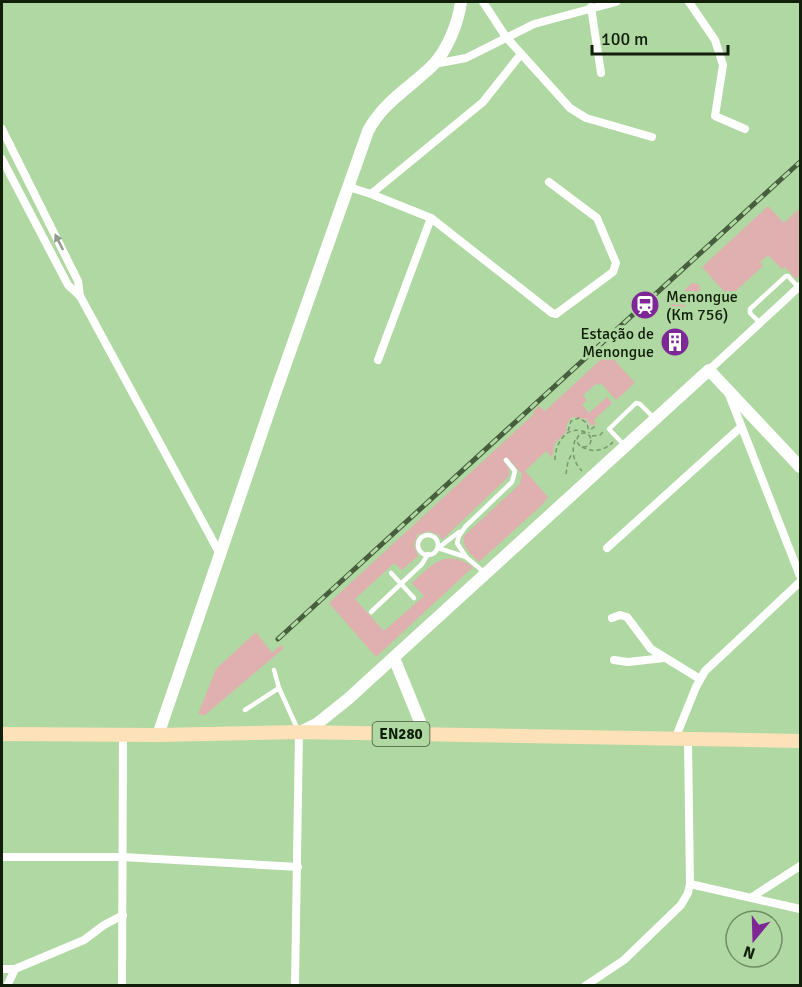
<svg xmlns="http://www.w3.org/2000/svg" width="802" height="987" font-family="Signika,sans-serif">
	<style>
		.green { fill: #e0afaf }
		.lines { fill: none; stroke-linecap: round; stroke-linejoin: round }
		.path { stroke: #79986e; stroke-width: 1.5; stroke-dasharray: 4.5 3; stroke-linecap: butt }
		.lane { stroke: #fff; stroke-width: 4.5 }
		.street { stroke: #fff; stroke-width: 8 }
		.secondary { stroke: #fff; stroke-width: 12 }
		.primary { stroke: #fde2b9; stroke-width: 14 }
		.rail-casing { stroke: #475e3e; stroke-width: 5 }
		.rail { stroke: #b0d8a2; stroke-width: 3; stroke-dasharray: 9; stroke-linecap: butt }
		.oneway { fill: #939a91 }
		.labels { text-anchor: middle; stroke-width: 6; stroke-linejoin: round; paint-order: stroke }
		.shield { fill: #b0d8a2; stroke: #405638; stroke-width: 1.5 }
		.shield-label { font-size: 15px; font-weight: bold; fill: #101e0a }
		.poi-label { font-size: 16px; fill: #101e0a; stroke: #b0d8a2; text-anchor: start }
	</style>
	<rect width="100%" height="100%" fill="#b0d8a2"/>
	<g class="green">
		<path d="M768,206L784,223L800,208V275L796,279L785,267L782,269L768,255L760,262L763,266L729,297L702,267Z"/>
		<path d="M692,283L699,284L700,292L677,313H671L668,310L669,305Z"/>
		<path d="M608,353L635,383L616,400L601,383L598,385L596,384L583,395L587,400L582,405L589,413L607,397L612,403L594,420L596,424L591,426L586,419L572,417L567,424L566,432L555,443L552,458L546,451L525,471L548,497L543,504L479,562C471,554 462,548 464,536L520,484L522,474L507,457L503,460L509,469V476L442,540L439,535L428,531L417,535L414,545L418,556L402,570L394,563L355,599L384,631L424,596L412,583C432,564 446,548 473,567L376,657L329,603L534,414L533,412L539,406L545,411Z"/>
		<path d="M256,632L272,653L281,645L284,648L205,715L198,714L216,669Z"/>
	</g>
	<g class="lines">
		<g class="path">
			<path d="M591,429L597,425"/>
			<path d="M568,431L571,421L579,418L587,423L589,433"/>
			<circle cx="584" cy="440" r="7"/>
			<path d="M592,436L600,435L603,432"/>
			<path d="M575,440C571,452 574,463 582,471"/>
			<path d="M582,447C593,453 604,451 613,442"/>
			<path d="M555,460C555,443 567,423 587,433"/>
			<path d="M566,474L568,461L572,454"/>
		</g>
		<g class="lane">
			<path d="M760,323L750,313V309L786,276H788L799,288"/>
			<path d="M624,445L609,429L636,403L640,404L655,419"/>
			<circle cx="428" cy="545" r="10"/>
			<path d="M438,548L466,557L485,573"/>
			<path d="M438,548L459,532"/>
			<path d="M466,557L457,543L459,536L465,527L512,482L515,471L506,460"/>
			<path d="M391,573L414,598"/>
			<path d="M371,612L422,564L428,554"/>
			<path d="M279,688L298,730"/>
			<path d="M245,710L279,688L274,670"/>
		</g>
		<g class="street">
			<path d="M483,2L506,37L570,108L586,118L652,137"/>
			<path d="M689,2L715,40L723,65L715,116L745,129"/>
			<path d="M591,7L601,73"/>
			<path d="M434,64L466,58L534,24L616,2"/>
			<path d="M2,129L78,281L80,296"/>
			<path d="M2,159L68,285L80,296L220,554"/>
			<path d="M349,187L371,194L483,102L521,54"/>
			<path d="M371,194L431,218L552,313L556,314L613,272L616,263L597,218L549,182"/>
			<path d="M378,360L431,218"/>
			<path d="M709,370L800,286"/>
			<path d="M728,392L800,576"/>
			<path d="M607,548L741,427"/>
			<path d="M612,618L620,615L627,617L651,649L700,679"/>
			<path d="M614,660L628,662L664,658"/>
			<path d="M675,739L696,687L705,671L800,582"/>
			<path d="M688,740L690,884L800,909"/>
			<path d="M2,857H122L298,867"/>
			<path d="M752,897L800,866"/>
			<path d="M2,969H15"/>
			<path d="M7,986L15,969L84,940L104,925L123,915"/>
			<path d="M122,986L123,734"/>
			<path d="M295,986L299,732"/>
			<path d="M585,986L624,960L681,905L688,893L690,884"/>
		</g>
		<g class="secondary">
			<path d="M394,658L425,734"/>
			<path d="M300,732L318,723L348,699L709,370L800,467"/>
			<path d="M158,735L274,397L368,131C383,102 411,87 433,65C448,49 458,23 461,2"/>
		</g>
		<path class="primary" d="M2,734L158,735L299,732L800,741"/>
		<g class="rail-casing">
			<path id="rail" d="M278,639L800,162"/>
		</g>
		<use href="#rail" class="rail"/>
	</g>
	<defs><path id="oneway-solid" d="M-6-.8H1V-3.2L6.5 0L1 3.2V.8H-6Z" transform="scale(1.5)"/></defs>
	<use class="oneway" href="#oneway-solid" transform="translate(59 242) rotate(-117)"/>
	<defs>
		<g id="station-disc" transform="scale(1.5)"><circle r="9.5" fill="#7e2897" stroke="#b0d8a2"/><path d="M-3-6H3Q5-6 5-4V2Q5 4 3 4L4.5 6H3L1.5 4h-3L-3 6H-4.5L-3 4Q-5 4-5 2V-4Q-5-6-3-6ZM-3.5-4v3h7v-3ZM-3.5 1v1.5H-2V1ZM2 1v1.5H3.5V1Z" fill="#fff"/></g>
		<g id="building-disc" transform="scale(1.5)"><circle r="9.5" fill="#7e2897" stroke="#b0d8a2"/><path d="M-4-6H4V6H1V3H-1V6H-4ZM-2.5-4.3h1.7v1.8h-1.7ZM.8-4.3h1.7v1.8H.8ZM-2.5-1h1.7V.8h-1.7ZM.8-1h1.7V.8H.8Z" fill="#fff"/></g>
	</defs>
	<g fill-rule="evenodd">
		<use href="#station-disc" x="645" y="305"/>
		<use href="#building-disc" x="675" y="342"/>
	</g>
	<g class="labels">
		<rect class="shield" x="372.5" y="722" width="57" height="24" rx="4.5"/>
		<g class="shield-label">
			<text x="401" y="739">EN280</text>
		</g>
		<g class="poi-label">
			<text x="666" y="302">Menongue<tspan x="666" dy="18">(Km 756)</tspan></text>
			<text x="654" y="339" text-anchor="end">Estação de<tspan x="654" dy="18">Menongue</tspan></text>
		</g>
	</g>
	<rect width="802" height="987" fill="none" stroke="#101e0a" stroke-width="6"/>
	<g transform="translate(754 939) rotate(199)"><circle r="28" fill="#b0d8a2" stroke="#708e65" stroke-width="1.5"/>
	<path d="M0-4.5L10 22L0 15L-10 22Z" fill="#7e2897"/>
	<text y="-9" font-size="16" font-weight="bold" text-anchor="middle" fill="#101e0a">N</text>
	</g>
	<path d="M592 45v9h136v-9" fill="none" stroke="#101e0a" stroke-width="3"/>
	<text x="601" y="45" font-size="18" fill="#101e0a" stroke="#b0d8a2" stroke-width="4.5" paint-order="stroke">100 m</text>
</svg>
